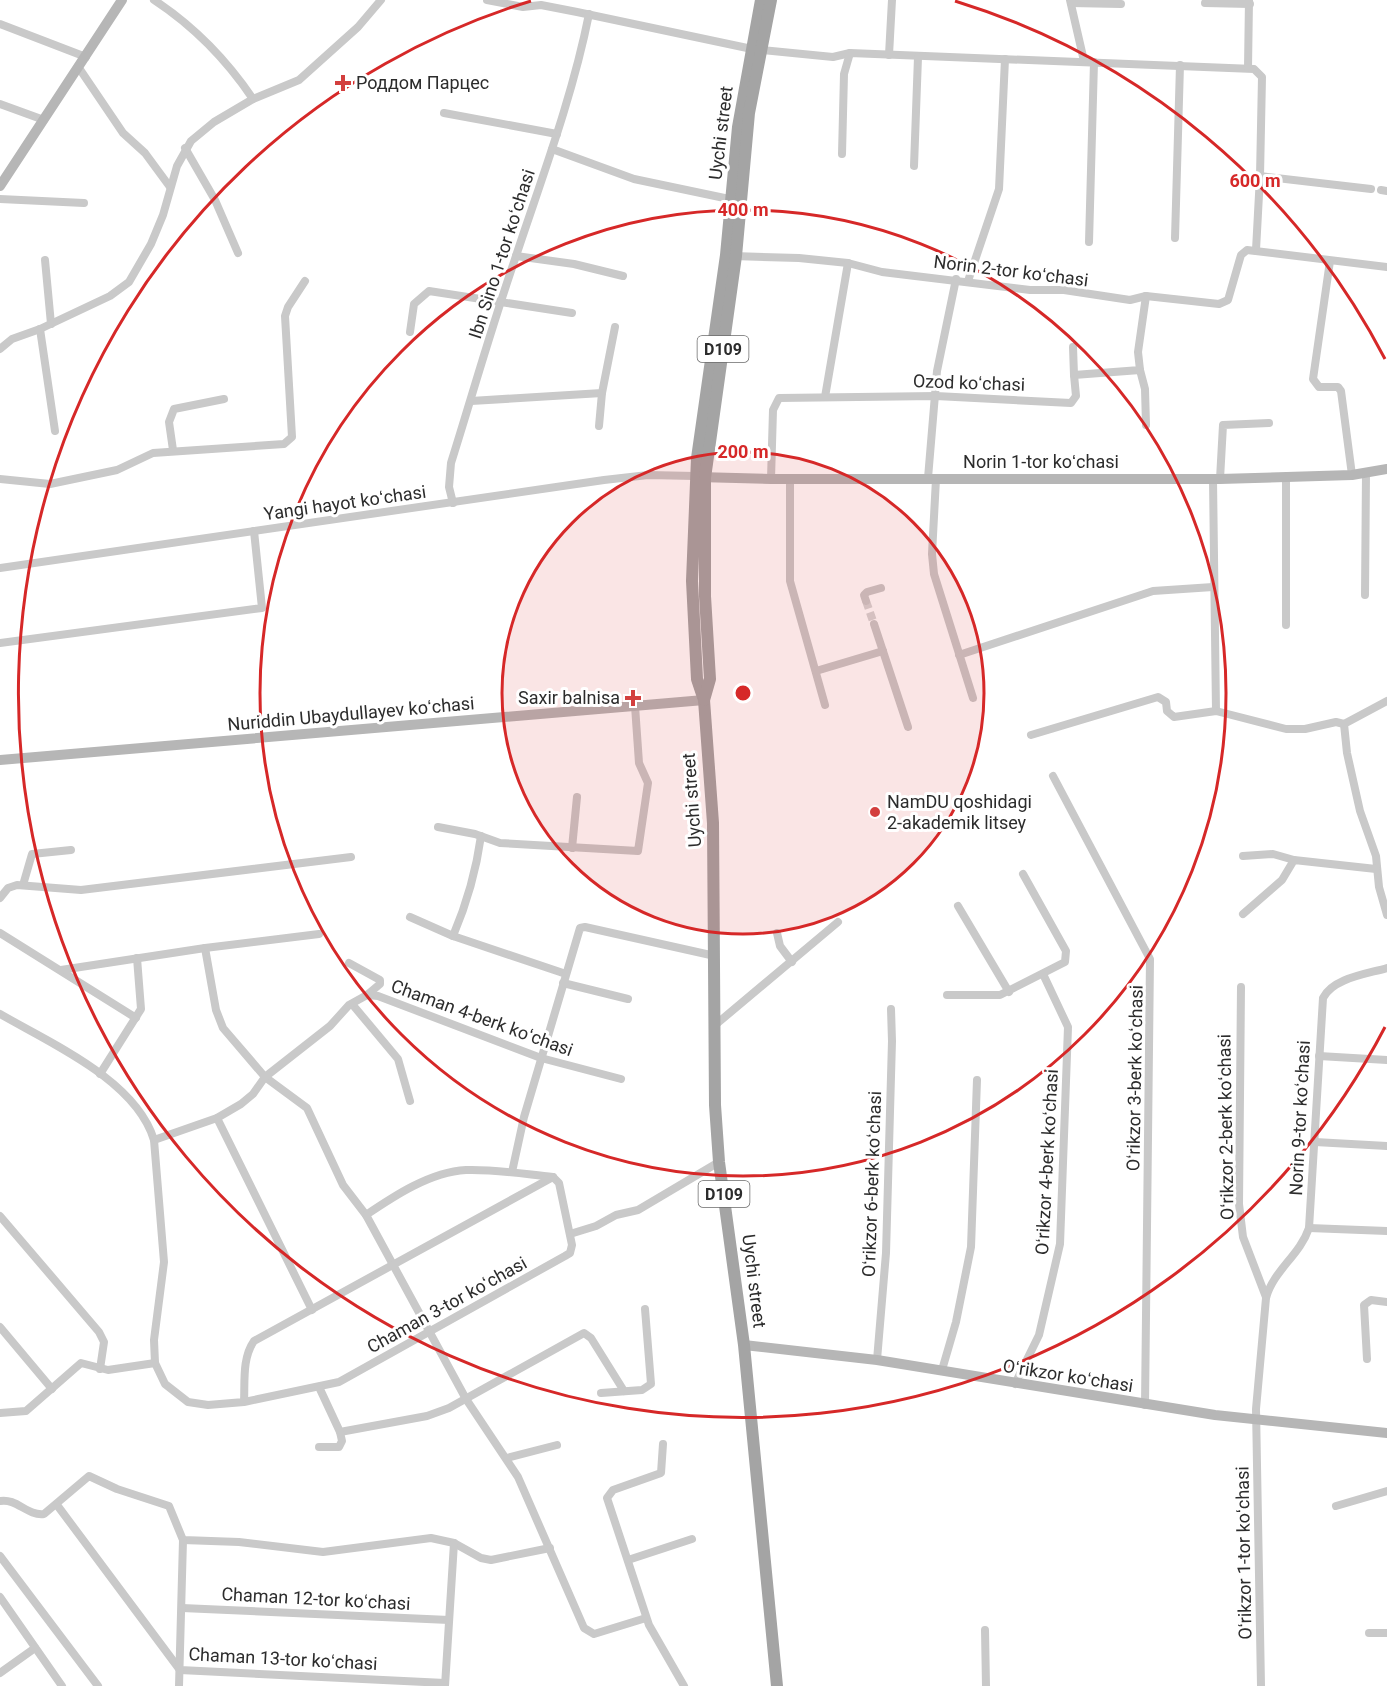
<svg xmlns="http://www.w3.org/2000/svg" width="1387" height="1686" font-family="Roboto,sans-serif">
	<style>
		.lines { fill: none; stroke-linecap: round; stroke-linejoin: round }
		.street-tunnel { stroke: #d5d5d5; stroke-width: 8; stroke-dasharray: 8 4; stroke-linecap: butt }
		.street { stroke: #c9c9c9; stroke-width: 8 }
		.secondary { stroke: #b6b6b6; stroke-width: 10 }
		.primary { stroke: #a4a4a4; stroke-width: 12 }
		.ring { fill: none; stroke: #d62828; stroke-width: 3 }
		.poi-dot { fill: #d33f3e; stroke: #fff; stroke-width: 2 }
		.labels { text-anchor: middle; stroke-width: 6; stroke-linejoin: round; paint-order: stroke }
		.shield { fill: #fff; stroke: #6b6b6b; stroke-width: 1.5 }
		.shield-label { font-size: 16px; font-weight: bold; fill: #2c2c2c }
		.poi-label { font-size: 18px; fill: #2c2c2c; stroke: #fff; text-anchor: start }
		.street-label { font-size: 18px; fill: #2c2c2c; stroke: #fff }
		.centre { fill: #d62828; stroke: #fff; stroke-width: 3 }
		.ring-label { font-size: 18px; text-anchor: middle; font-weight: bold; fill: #d62828; stroke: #fff; stroke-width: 6; stroke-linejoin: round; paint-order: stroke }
	</style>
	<rect width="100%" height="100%" fill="#fff"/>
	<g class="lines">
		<path class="street-tunnel" d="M866,601L874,624"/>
		<g class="street">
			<path d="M154,0C195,27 226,59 253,99"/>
			<path d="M487,0L523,7L541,5L577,12L752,49L833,57L850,53L1254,69L1262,77L1260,176"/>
			<path d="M1070,0L1084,61"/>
			<path d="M1071,3L1121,4"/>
			<path d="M1205,3L1250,4"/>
			<path d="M0,24L86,57"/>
			<path d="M889,55L892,0"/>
			<path d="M79,68L123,133L145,153L170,187"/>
			<path d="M1248,68L1249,0"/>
			<path d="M0,104L44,120"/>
			<path d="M444,113L557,134"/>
			<path d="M185,148L215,200L238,253"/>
			<path d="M552,149L634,179L734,200"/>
			<path d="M842,154L844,74L850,53"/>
			<path d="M914,166L918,57"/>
			<path d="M1381,190L1387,191"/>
			<path d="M0,199L84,203"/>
			<path d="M1175,238L1180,65"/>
			<path d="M1089,242L1094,62"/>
			<path d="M1256,250L1260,176L1371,189"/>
			<path d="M516,256L574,264L623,276"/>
			<path d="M733,256L799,258L848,263L882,272L1030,290H1064L1130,300L1146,296L1219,304L1228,300L1241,255L1247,250L1387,267"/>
			<path d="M45,260L51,324"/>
			<path d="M1330,261L1313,379L1319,387H1338L1341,391L1352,475"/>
			<path d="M968,281L999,189L1005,59"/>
			<path d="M40,329L55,431"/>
			<path d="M410,332L414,304L429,291L572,313"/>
			<path d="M1073,347L1074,375"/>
			<path d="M0,349L12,339L40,329L110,296L129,282L151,244L163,215L177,166L191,141L214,122L253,99L299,80L358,27L381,0"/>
			<path d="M1140,370L1145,389L1146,425"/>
			<path d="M825,397L848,263"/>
			<path d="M471,401L602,393L615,327"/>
			<path d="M599,426L602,393"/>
			<path d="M173,450L169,422L174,409L224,399"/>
			<path d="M928,478L937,371L956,279"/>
			<path d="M0,479L50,484L117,470L153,453L284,444L292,437L285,316L288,307L305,281"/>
			<path d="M771,479L773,410L779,398L936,396L1071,403L1076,396L1074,375L1140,370L1138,352L1146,296"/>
			<path d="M790,479V581L825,705"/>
			<path d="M936,479L932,554L934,574L973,698"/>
			<path d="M1213,479L1216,711"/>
			<path d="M1220,479L1223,425L1269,423"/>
			<path d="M453,503L449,487L451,463C472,396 491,329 514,262C541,180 572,99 589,14"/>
			<path d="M0,568L604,480L648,475L695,476"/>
			<path d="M1365,595L1366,474"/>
			<path d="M866,601L864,595L867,592L881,588"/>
			<path d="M874,624L908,727"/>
			<path d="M1286,625V477"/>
			<path d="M0,643L262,608L254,531"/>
			<path d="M959,655L1153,591L1213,587"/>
			<path d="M816,671L883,651"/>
			<path d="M1387,701L1344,724L1347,753L1360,811L1376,856L1379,887L1387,915"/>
			<path d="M1031,735L1158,697L1166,702L1167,711L1174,717L1216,711L1286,729H1305L1336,722L1344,724"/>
			<path d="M1053,776L1150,959L1145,1405"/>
			<path d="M438,827L475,834L500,843L638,851L648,783L639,763L635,706"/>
			<path d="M481,836C476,872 467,903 453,936L566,974"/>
			<path d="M572,848L577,797"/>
			<path d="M1243,856L1273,854L1294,860"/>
			<path d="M23,885L32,854L71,850"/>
			<path d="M0,898L8,888L17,885L81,890L351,857"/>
			<path d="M958,906L1009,992"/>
			<path d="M1243,914L1282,880L1294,860L1376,869"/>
			<path d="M410,917L453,936"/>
			<path d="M0,933L136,1018"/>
			<path d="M777,933L780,946L792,962"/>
			<path d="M205,948L216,1010L223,1028L265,1077L307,1108L343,1185L366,1215L466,1399L518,1477L584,1628L594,1634L646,1618"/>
			<path d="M349,963L380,980V984L367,995"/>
			<path d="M61,970L205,948L319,934"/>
			<path d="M563,983L628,999"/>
			<path d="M1241,987L1239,1204L1243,1237L1266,1297"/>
			<path d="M947,995H1000L1065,962L1066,951L1023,874"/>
			<path d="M352,1004L398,1059L410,1101"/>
			<path d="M0,1014C50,1043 136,1080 154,1140L164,1262L154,1340L155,1363L165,1384L188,1402L208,1405L244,1402L339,1382L565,1256L570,1253L572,1245L559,1183L553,1177L254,1341C242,1358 245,1382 244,1402"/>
			<path d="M714,1026L838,922"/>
			<path d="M1319,1056L1387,1060"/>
			<path d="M100,1074L141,1009L137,958"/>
			<path d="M217,1118L312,1310"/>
			<path d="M154,1140L217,1118L241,1104L253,1094L265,1077L330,1026L349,1005L367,995L378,996L541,1058L621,1079"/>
			<path d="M1315,1142L1387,1146"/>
			<path d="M512,1172L524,1117L580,928L585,927L715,956"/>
			<path d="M366,1215C394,1196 430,1172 466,1170C495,1169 524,1174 553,1177"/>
			<path d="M0,1216L99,1332L104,1342L100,1369"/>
			<path d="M1309,1228L1387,1231"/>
			<path d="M570,1234L596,1226L616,1215L638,1210L719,1162"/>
			<path d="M0,1327L52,1389"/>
			<path d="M1367,1359L1364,1305L1371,1300L1387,1302"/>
			<path d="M877,1360L886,1253L892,1041L891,1009"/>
			<path d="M942,1370L956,1322L971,1247L977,1080"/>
			<path d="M1015,1384L1039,1335L1060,1244L1068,1027L1043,974"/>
			<path d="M319,1387L340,1432L427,1416L449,1408L584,1333L591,1338L624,1391"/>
			<path d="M601,1393L642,1390L651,1384L645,1309"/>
			<path d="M0,1413L26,1411L81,1363L108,1370L155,1363"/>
			<path d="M663,1444L661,1473L613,1490L607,1498L649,1625L684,1686"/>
			<path d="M319,1447H339L342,1441L340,1432"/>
			<path d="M507,1458L557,1445"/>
			<path d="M0,1501C17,1498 27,1516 44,1514L89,1476L117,1489L169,1506L183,1540L239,1542L323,1552L431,1538L454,1543L481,1558L491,1560L550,1548"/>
			<path d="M57,1505L180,1670L445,1683"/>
			<path d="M1336,1506L1387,1491"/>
			<path d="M0,1556L98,1686"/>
			<path d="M628,1560L692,1539"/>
			<path d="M0,1597L62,1686"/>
			<path d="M182,1608L449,1620"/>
			<path d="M985,1630L986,1686"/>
			<path d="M1369,1633H1387"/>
			<path d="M0,1673L35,1648"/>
			<path d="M179,1686L183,1540"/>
			<path d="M445,1686L454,1543"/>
			<path d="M1261,1686L1256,1409L1266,1298C1273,1271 1300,1255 1309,1228L1323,998C1333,978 1367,974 1387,968"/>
		</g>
		<g class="secondary">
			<path d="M0,186L122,0"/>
			<path d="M698,477L771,479H1220L1352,475L1387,469"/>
			<path d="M0,760L704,700"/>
			<path d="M744,1345L877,1360L1215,1415L1387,1433"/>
		</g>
		<g class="primary">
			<path d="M761,0L738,127L726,255L697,458L692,581L697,679L704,700L713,823L715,1105L719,1162L744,1345L777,1686"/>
			<path d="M704,700L710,679L705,596V478L736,256L749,113L771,0"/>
		</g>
	</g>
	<circle cx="743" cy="693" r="241" fill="#d62828" fill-opacity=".12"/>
	<g class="ring">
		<circle cx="743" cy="693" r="241"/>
		<circle cx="743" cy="693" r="483"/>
		<path d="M1385 1027A724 724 0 1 1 531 1M955 1A724 724 0 0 1 1385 359"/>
	</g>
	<g class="poi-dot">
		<path d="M340 74h6v6h6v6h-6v6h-6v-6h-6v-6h6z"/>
		<path d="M630 689h6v6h6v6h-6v6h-6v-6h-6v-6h6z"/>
		<circle cx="875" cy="812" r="6"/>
	</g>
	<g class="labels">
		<g class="shield">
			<rect x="697.5" y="336" width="51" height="26" rx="4.5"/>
			<rect x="698.5" y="1181" width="51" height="26" rx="4.5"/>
		</g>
		<g class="shield-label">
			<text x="723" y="355">D109</text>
			<text x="724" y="1200">D109</text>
		</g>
		<g class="poi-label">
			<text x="356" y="89">Роддом Парцес</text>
			<text x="620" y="704" text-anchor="end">Saxir balnisa</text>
			<text x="887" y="808">NamDU qoshidagi<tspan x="887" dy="21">2-akademik litsey</tspan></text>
		</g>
		<g class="street-label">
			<text transform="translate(721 133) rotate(-83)" y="6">Uychi street</text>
			<text transform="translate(502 254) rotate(-72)" y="6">Ibn Sino 1-tor koʻchasi</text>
			<text transform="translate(1011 271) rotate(7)" y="6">Norin 2-tor koʻchasi</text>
			<text transform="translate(969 383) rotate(2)" y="6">Ozod koʻchasi</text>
			<text x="1041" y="468">Norin 1-tor koʻchasi</text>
			<text transform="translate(345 503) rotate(-8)" y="6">Yangi hayot koʻchasi</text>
			<text transform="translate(351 714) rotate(-5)" y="6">Nuriddin Ubaydullayev koʻchasi</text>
			<text transform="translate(692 800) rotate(-94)" y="6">Uychi street</text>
			<text transform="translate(482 1018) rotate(20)" y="6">Chaman 4-berk koʻchasi</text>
			<text transform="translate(1135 1078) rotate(-89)" y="6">Oʻrikzor 3-berk koʻchasi</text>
			<text transform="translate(1300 1118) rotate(-87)" y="6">Norin 9-tor koʻchasi</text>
			<text transform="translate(1226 1127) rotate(-91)" y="6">Oʻrikzor 2-berk koʻchasi</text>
			<text transform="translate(1047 1162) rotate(-87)" y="6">Oʻrikzor 4-berk koʻchasi</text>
			<text transform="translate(872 1184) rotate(-88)" y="6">Oʻrikzor 6-berk koʻchasi</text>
			<text transform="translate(754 1281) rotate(83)" y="6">Uychi street</text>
			<text transform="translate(447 1305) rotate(-29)" y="6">Chaman 3-tor koʻchasi</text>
			<text transform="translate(1068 1376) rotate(9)" y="6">Oʻrikzor koʻchasi</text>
			<text transform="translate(1244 1553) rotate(-91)" y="6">Oʻrikzor 1-tor koʻchasi</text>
			<text transform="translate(316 1599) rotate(3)" y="6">Chaman 12-tor koʻchasi</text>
			<text transform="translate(283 1659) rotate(3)" y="6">Chaman 13-tor koʻchasi</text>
		</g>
	</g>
	<circle cx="743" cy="693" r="9" class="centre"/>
	<g class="ring-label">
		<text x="1255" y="187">600 m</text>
		<text x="743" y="216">400 m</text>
		<text x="743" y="458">200 m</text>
	</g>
</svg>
